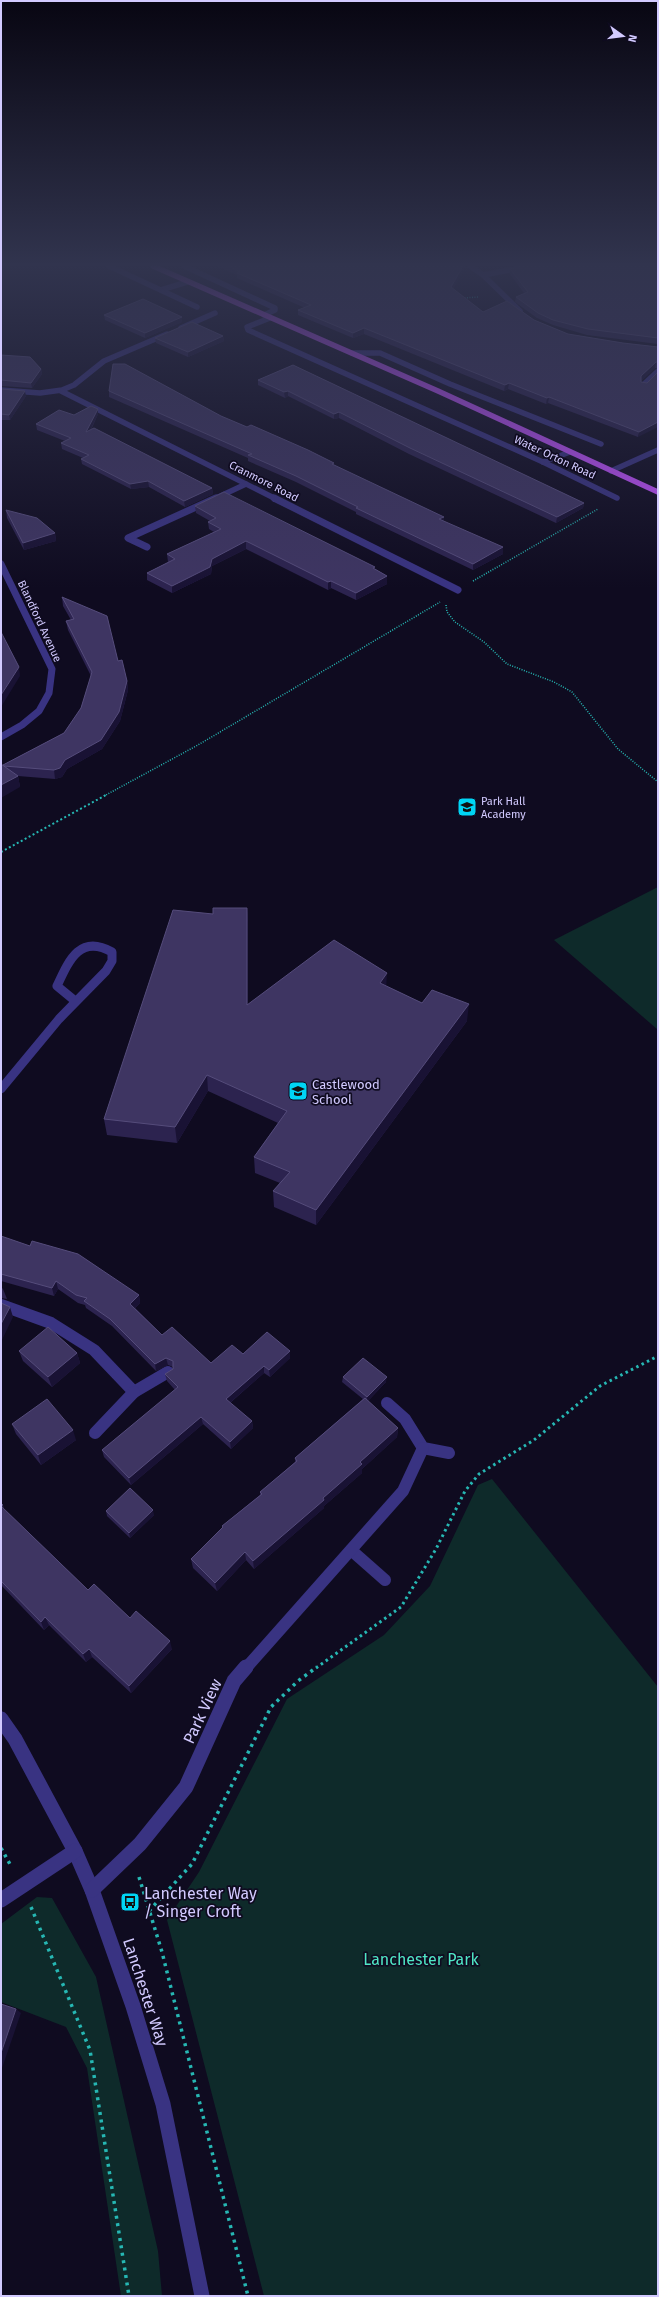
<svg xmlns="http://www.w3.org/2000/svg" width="659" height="2297" font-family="'Fira Sans',sans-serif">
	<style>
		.green { fill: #0e2a2a }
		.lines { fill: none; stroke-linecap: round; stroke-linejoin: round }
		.path-far3 { stroke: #26b7b3; stroke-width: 1.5; stroke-dasharray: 1 1.5; stroke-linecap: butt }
		.path-far2 { stroke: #26b7b3; stroke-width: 2; stroke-dasharray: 2 2.5; stroke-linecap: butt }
		.path-far1 { stroke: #26b7b3; stroke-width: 3; stroke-dasharray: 2.5 3.5; stroke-linecap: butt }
		.path { stroke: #26b7b3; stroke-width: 3.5; stroke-dasharray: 3 4.5; stroke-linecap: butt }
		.minor-far4 { stroke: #393382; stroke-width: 5.5 }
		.minor-far3 { stroke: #393382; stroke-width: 7 }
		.minor-far2 { stroke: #393382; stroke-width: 9 }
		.minor-far1 { stroke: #393382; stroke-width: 12 }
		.minor { stroke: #393382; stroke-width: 15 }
		.major { stroke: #c351ff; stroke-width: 5.5 }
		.wall { fill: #2c234f }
		.shaded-wall { fill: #191234 }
		.building { fill: #3e3562; stroke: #554c7b }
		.labels { text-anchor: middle; stroke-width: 3.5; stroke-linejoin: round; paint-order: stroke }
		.far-street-label { font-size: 11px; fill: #d2caff; stroke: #0f0b20 }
		.far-poi-label { font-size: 11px; fill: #d2caff; stroke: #0f0b20; text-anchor: start }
		.poi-label { font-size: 13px; fill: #d2caff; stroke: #0f0b20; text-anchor: start }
		.near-street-label { font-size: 16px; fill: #d2caff; stroke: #0f0b20 }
		.near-poi-label { font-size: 16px; fill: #d2caff; stroke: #0f0b20; text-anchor: start }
		.near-park-label { font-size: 16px; fill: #4fe6c5; stroke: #0f0b20 }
	</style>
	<rect width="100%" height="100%" fill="#0f0b20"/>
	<g class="green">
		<path d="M658,887V1029H657L554,940Z"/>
		<path d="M492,1479L658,1687V2296H264L167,1920L199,1872L287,1699L384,1635L430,1586L478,1485Z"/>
		<path d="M37,1897L52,1898L96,1977L158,2251L162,2296H121L87,2068L66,2027L1,2002V1924Z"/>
	</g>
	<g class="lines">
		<g class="path-far3">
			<path d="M462,298L479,297"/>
			<path d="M473,581L598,509"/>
			<path d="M446,605L447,612L455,622L484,642L507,664L554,682L572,692L618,749L658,782"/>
			<path d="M104,796L198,745L440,602"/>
		</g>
		<path class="path-far2" d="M1,852L106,795"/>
		<path class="path-far1" d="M316,1668L401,1607L436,1549L465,1491L479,1474L534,1440L600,1386L658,1356"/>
		<g class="path">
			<path d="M1,1848L11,1866"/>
			<path d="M139,1877L162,1952L248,2296"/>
			<path d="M31,1907L90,2050L129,2296"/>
			<path d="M149,1911L192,1864L271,1707L298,1681L317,1667"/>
		</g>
		<g class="minor-far4">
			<path d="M109,266L197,307"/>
			<path d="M184,266L275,308V310L264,315"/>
			<path d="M470,266L483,275L520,311"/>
			<path d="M483,275L530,266"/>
			<path d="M161,290L187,282"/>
			<path d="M270,318L247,327L248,330L543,462L617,498"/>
			<path d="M181,328L215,313"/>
			<path d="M352,353H380L450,384L601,444"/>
			<path d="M643,385L658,371"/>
			<path d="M1,390L40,393L62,390L74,385L104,361L167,334"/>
			<path d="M61,391L276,499"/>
			<path d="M543,462L570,452"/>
			<path d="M611,471L658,450"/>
			<path d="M214,499L246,484"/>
		</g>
		<g class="minor-far3">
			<path d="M274,498L458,590"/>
			<path d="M147,547L128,538L216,498"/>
			<path d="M1,564L52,669L49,693L39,711L22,725L1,737"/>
		</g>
		<path class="minor-far2" d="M1,1089L59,1019L106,971L112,961V952C80,934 69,960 57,986L74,1000"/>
		<g class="minor-far1">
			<path d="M1,1305L51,1323L94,1350L134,1392L168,1372"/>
			<path d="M387,1403L405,1419L423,1448L449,1453"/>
			<path d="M95,1433L134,1392"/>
			<path d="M351,1550L385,1580"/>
			<path d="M246,1668L403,1491L423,1448"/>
		</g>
		<g class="minor">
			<path d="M1,1719L15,1739L75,1851L92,1890L133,2006L163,2104L202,2296"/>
			<path d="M92,1890L140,1844L186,1787L234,1681L246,1667"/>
			<path d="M1,1900L75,1851"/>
		</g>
		<path class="major" d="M153,266L438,391L658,492"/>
	</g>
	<g class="wall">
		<path d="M216,266H466L453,289L483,312L534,320L568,334L623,343L658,347V368H655L641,381V382L647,383L658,372L638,437L548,403L546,404L508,389L504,391L364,334L353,338L298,315V310L305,308L237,278V275Z"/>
		<path d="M658,266V344L587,335L553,325L537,318L515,302L516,297L524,293L510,274V269Z"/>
		<path d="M104,315L182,322L145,338L105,320Z"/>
		<path d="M223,336L224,341L188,357L156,343L155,338Z"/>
		<path d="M1,355L41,369L42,374L32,388L1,386Z"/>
		<path d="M293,365L584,503L583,508L556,523L409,454L339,418L334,419L288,396L285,398L258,385V380Z"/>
		<path d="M1,389L26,396L10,420H1Z"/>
		<path d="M109,391L221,416L334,465L444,522L503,554L473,570L356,514V512L296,482L248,461V458L109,397Z"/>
		<path d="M98,414L91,430L212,488L213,494L185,507L149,487L131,489L82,464L81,459L83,458L62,449L61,443L65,441L37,430L36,424L74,415Z"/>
		<path d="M195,506L375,569L387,576V584L356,600L331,588L328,590L246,549L212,566L211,574L172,593L147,580V573L168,562L167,554L214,532L209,529L208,522L210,521L196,513Z"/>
		<path d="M6,510L55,533L56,541L24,550L7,518Z"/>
		<path d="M62,597L118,661L127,681L128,690L120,721L102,749L67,769L62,777L55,779L18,776L20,787L3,765L64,733L81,708L91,676L68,630L66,621L71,620L63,606Z"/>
		<path d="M247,908L248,924V1004L386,986L422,1003L467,1021L316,1225L274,1207L273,1191L280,1183L255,1173L254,1157L278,1123L208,1091L177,1143L107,1135L104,1119L213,914Z"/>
		<path d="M1,1236L139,1295L140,1303L135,1308L162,1335L211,1363L243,1354L290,1351V1358L270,1377L264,1373L230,1403L252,1421L253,1428L231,1449L203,1424L131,1485L104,1457L102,1450L175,1390L167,1381L165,1374L173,1369V1367L168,1365L156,1371L112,1326L86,1308L85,1305L78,1303L58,1289L54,1296L1,1281Z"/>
		<path d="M1,1287L3,1289L7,1299L1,1298Z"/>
		<path d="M19,1351L77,1353L80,1363L52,1387L23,1361Z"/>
		<path d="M343,1377L386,1382L368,1401L398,1428L397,1437L362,1469V1473L324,1506V1508L254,1569L246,1560L217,1591L193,1568L191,1559L222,1528V1526L260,1495V1492L295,1462V1458L363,1399L342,1382Z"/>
		<path d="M12,1424L76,1440L41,1465L16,1434Z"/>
		<path d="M1,1503L3,1505L4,1509L88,1590L130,1618L172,1649L131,1693L92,1657L86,1662L49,1625L44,1630L1,1585Z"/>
		<path d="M106,1511L154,1515L130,1538L107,1516Z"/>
	</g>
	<g class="shaded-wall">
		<path d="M463,266H466L451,293V287Z"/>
		<path d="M182,317V322L145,338V333Z"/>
		<path d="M364,328V334L353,338V333Z"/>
		<path d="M223,336L224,341L188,357V352Z"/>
		<path d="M656,362L655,368L640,382L641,376Z"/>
		<path d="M41,369L42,374L32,388L31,383Z"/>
		<path d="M509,383L508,389L504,391L505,385Z"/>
		<path d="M25,391L26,396L10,420L9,415Z"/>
		<path d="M288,391V396L285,398L284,392Z"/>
		<path d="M549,397L548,403L546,404L547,398Z"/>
		<path d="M98,409V414L87,437L86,432Z"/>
		<path d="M339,412V418L334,419V414Z"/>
		<path d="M658,422V427L638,437L639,432Z"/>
		<path d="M148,481L149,487L131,489L130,484Z"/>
		<path d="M212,488L213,494L185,507L184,501Z"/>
		<path d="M584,503L583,508L556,523L557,517Z"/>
		<path d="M444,517V523L439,519Z"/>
		<path d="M55,533L56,541L24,550L23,543Z"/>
		<path d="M246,541V549L212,566L211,574L172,593V586L212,559Z"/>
		<path d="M503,547V554L473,570V564Z"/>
		<path d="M387,576V584L356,600V593Z"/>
		<path d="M331,581V588L328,590V582Z"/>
		<path d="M19,667L20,676L1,707V695Z"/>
		<path d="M127,681L128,690L120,721L102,749L67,769L62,777L55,779L54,770L65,760Z"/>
		<path d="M18,776L20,787L1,798V785Z"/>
		<path d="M247,908L248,924V1021L247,1005Z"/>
		<path d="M387,973L386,990L380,983Z"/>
		<path d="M469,1004L467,1021L316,1225V1210Z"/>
		<path d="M207,1075L208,1091L177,1143L175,1127Z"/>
		<path d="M56,1281L58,1289L54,1296L52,1288Z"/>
		<path d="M139,1295L140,1303L132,1311L130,1304Z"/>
		<path d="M10,1307L13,1317L1,1342V1324Z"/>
		<path d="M290,1351V1358L270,1377L269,1370Z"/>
		<path d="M77,1353L80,1363L52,1387L48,1377Z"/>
		<path d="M166,1358L168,1365L156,1371L155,1364Z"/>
		<path d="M264,1366V1373L226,1406V1399Z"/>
		<path d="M387,1377L386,1382L367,1402V1397Z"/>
		<path d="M201,1417L203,1424L131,1485L129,1478Z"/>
		<path d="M252,1421L253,1428L231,1449L230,1442Z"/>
		<path d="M398,1428L397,1437L362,1469V1473L324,1506V1508L254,1569L253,1561L323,1498L360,1462Z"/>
		<path d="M73,1430L76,1440L41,1465L38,1455Z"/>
		<path d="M153,1510L154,1515L130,1538L129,1533Z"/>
		<path d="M245,1552L246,1560L217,1591L215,1583Z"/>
		<path d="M45,1617L49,1625L44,1630L41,1622Z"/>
		<path d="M170,1641L172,1649L131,1693L129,1686Z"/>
		<path d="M89,1649L92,1657L86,1662L83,1654Z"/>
		<path d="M16,2009L21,2013L1,2071V2053Z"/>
	</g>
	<g class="building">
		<path d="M228,266H463L451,287L483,312L507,301L534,320L568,334L623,343L658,347V362H656L641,376V382L647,383L658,372V422L639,432L549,397L547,398L509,383L505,385L364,328L353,333L298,310L311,305L237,273L240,272Z"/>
		<path d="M524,266H658V338L588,329L553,320L538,313L516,297L528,292L510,269Z"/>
		<path d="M143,299L182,317L145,333L104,315Z"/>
		<path d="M192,322L223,336L188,352L155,338Z"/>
		<path d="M1,355L30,357L41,369L31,383L1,380Z"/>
		<path d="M113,364H125L221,416L247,427L251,425L308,450L334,463L332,464L444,517L439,519L503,547L473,564L356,508L358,507L296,476L248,455L252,454L109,391Z"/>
		<path d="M293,365L584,503L557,517L410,448L339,412L334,414L288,391L284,392L258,380Z"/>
		<path d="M1,389L25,391L9,415L1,414Z"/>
		<path d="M91,406L98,409L86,432L94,428L212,488L184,501L148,481L130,484L81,459L89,455L61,443L71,438L36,424L59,410L74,415Z"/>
		<path d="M224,492L375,567L373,568L387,576L356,593L331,581L328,582L246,541L212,559L210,567L172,586L147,573L175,559L167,554L221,529L208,522L216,518L195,506Z"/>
		<path d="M6,510L37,518L55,533L23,543Z"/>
		<path d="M62,597L107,616L118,661L122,660L127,681L119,712L101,740L65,760L60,768L54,770L4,766L3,765L64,733L81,708L92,672L66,621L74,619Z"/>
		<path d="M1,632L19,667L1,695Z"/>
		<path d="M1,764L18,776L1,785Z"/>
		<path d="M213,908H247V1005L334,940L387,973L380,983L422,1003L432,990L469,1004L316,1210L273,1191L290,1172L254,1157L287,1111L207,1075L175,1127L104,1119L173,910L213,914Z"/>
		<path d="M1,1236L30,1246L32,1241L78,1254L139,1295L130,1304L162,1335L172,1327L211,1363L232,1345L243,1354L267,1332L290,1351L269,1370L264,1366L226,1399L252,1421L230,1442L201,1417L129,1478L102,1450L178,1387L165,1374L173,1369V1361L166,1358L155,1364L110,1319L84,1301L87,1298L76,1295L56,1281L52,1288L1,1274Z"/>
		<path d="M1,1303L10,1307L1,1324Z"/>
		<path d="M48,1327L77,1353L48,1377L19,1351Z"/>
		<path d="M363,1358L387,1377L367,1397L343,1377Z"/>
		<path d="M365,1398L398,1428L360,1462L362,1464L323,1498L324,1500L253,1561L245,1552L215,1583L191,1559L223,1527L222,1526L262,1494L260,1492L297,1461L295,1458Z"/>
		<path d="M47,1399L73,1430L38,1455L12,1424Z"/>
		<path d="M130,1488L153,1510L129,1533L106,1511Z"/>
		<path d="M1,1503L3,1505L1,1506L88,1590L94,1584L130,1618L136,1611L170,1641L129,1686L89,1649L83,1654L45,1617L41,1622L1,1581Z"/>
		<path d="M1,2004L16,2009L1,2053Z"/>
	</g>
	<linearGradient id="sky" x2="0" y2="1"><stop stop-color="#080612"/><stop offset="0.45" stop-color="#31344e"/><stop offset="1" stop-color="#31344e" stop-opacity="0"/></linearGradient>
	<rect width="659" height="588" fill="url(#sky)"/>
	<defs>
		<g id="school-square" transform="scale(1)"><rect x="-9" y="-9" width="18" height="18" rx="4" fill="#00d5f5" stroke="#0f0b20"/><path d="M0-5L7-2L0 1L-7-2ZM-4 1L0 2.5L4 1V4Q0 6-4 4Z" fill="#111"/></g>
		<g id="bus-square" transform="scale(1)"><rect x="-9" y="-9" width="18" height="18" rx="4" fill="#00d5f5" stroke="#0f0b20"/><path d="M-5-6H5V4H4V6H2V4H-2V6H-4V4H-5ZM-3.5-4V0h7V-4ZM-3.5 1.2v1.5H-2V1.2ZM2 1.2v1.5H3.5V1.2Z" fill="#111"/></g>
	</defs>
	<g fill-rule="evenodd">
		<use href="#school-square" x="467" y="807"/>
		<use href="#school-square" x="298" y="1091"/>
		<use href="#bus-square" x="130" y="1902"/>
	</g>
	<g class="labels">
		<g class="far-street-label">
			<text transform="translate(555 457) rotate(25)" y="4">Water Orton Road</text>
			<text transform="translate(264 481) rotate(27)" y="4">Cranmore Road</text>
			<text transform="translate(40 621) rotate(65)" y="4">Blandford Avenue</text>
		</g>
		<g class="far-poi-label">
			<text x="481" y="805">Park Hall<tspan x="481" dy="13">Academy</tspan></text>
		</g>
		<g class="poi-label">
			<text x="312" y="1089">Castlewood<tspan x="312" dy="15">School</tspan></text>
		</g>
		<g class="near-street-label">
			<text transform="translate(202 1711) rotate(-65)" y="6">Park View</text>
			<text transform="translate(146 1992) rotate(72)" y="6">Lanchester Way</text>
		</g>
		<g class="near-poi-label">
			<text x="144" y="1899">Lanchester Way<tspan x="144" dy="18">/ Singer Croft</tspan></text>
		</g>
		<g class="near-park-label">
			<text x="421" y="1965">Lanchester Park</text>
		</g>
	</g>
	<rect width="659" height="2297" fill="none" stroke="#d2caff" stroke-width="4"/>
	<g transform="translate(623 36) rotate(104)" stroke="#0f0b20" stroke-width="3" paint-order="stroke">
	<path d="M0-3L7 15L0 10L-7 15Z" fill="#d2caff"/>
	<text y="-6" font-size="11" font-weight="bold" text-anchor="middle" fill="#d2caff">N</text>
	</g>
</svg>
